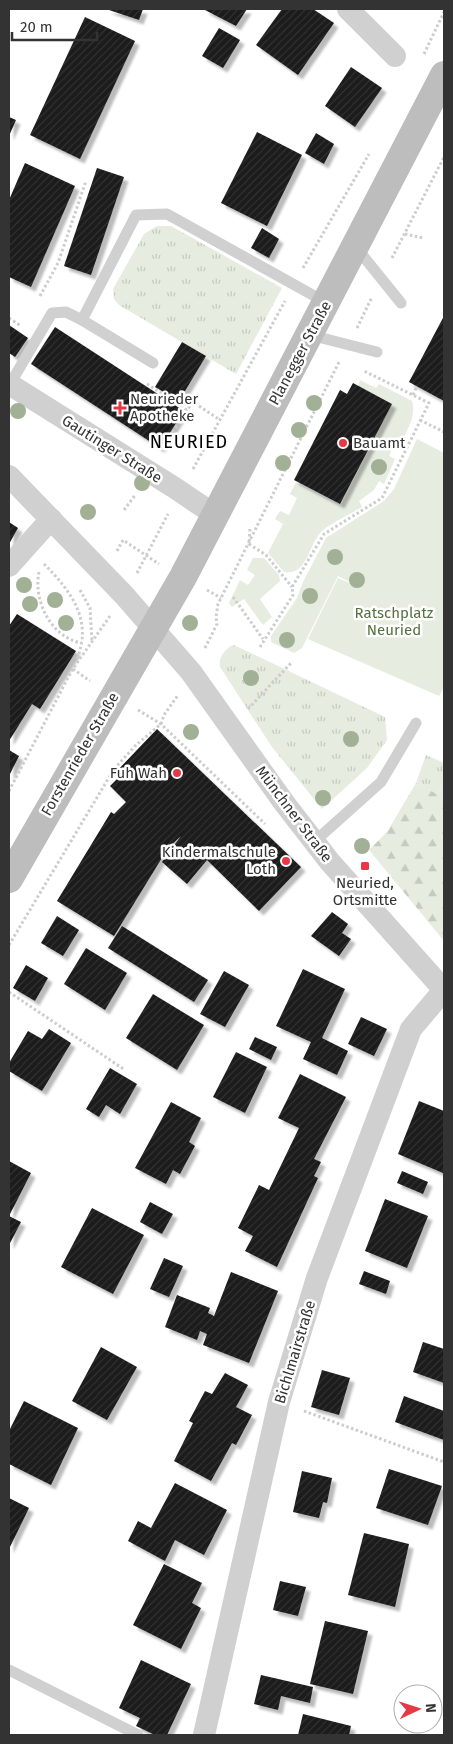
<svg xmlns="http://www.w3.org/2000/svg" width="453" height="1744" font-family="'Fira Sans',sans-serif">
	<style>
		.grass { fill: url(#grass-tufts) }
		.forest { fill: url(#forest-firs) }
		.park { fill: #e6ecdf }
		.building { fill: url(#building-hatch); filter: url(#shadow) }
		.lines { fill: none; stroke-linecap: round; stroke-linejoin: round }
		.path { stroke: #cdcdcd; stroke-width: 3; stroke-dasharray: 2.5 2.5; stroke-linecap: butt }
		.service { stroke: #d0d0d0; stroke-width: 11 }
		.minor { stroke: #d0d0d0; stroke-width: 22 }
		.secondary { stroke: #bdbdbd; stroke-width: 28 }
		.tree { fill: #a2b095 }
		.poi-dot { fill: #e63946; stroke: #fff; stroke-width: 2 }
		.labels { text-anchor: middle; stroke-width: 5; stroke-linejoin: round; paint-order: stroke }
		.street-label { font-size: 15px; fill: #333; stroke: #fff }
		.poi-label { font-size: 15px; fill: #333; stroke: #fff; text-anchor: start }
		.park-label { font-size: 15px; fill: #56703f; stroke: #fff }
		.quarter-label { font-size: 18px; letter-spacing: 1px; fill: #000; stroke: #fff }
	</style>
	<defs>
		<pattern id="grass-tufts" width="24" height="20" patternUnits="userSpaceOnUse" patternTransform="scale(1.25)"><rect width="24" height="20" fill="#e6ecdf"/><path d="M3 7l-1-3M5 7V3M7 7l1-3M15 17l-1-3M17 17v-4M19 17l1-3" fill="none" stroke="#c6cbc0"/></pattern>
		<pattern id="forest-firs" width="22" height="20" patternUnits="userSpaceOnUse" patternTransform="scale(1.25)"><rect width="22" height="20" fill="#e6ecdf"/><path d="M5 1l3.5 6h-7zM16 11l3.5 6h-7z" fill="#c6cbc0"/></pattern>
		<pattern id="building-hatch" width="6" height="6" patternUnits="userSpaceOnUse" patternTransform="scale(1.25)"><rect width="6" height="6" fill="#1a1a1a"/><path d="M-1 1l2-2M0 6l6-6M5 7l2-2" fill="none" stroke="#333"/></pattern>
		<filter id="shadow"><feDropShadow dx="4.5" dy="4.5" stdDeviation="1" flood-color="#0004"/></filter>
	</defs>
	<rect width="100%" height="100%" fill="#fff"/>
	<g class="grass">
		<path d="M157,226H171L282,288L236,374L119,305L114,299L113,289L144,234Z"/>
		<path d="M234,645L385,717L387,740L367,768L322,809L272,747L220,667C218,658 225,648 234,645Z"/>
		<path d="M426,755L444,763V787L435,793L416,783Z"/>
	</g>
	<path class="forest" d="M416,783L435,793L444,787V941L369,850L387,832Z"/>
	<g class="park">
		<path d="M360,380L376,388L379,384L412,401C416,415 409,426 403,439L397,437L389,456L395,459L384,484L379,481L374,490L359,501L362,507C352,513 328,525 321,532C308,546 307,576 284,572L268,553L283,524L275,519L280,511L289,515L297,498L290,494L296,482L341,505L392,404L358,386Z"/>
		<path d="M417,439L444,453V687L439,696L308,639L338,578L359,587L338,576L302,648L294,653L271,642V636L297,598L303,582L326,538L384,501L394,489Z"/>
		<path d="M253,558H264L279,575L280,581L260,599L272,617L263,625L244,599L232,607L229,603L240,580L248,585L255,575L247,570Z"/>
	</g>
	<g class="building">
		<path d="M106,9H143L139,20Z"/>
		<path d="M203,9H247L236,26Z"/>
		<path d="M282,9H313L334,23L298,75L256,45Z"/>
		<path d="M85,17L135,41L80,159L30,135Z"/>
		<path d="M219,28L240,40L223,68L202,56Z"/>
		<path d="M351,67L382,88L355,127L325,106Z"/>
		<path d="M9,117L16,120L9,136Z"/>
		<path d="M257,132L302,155L267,226L221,203Z"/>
		<path d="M316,133L334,144L324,164L305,153Z"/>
		<path d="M25,163L75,186L31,287L9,277V200Z"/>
		<path d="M97,168L124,177L91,275L64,266Z"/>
		<path d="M262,228L279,239L269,258L251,248Z"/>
		<path d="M444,316V401L409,382Z"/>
		<path d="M9,325L28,338L15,357L9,353Z"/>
		<path d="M55,327L184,411L160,448L31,364Z"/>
		<path d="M182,342L206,356L179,401L155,387Z"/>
		<path d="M353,383L392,404L340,504L294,480L340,390L347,394Z"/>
		<path d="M9,522L18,528L9,544Z"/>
		<path d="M17,614L76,651L40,709L32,704L9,741V626Z"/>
		<path d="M157,729L301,867L259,911L207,860L187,884L162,862L181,836L168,848L114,936L57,901L111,812L114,814L126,802L110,786L119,777L115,773Z"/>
		<path d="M9,750L19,756L9,776Z"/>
		<path d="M332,912L348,924L342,933L351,939L339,956L311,936Z"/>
		<path d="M57,916L79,930L63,956L41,943Z"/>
		<path d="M122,926L208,980L194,1002L108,948Z"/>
		<path d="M86,948L127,973L105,1010L64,984Z"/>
		<path d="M26,965L48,978L35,1001L13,988Z"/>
		<path d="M303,969L345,989L322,1038L348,1051L337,1075L303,1059L311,1042L276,1026Z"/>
		<path d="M224,971L249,985L225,1027L200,1014Z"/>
		<path d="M153,994L204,1025L177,1070L126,1038Z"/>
		<path d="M361,1017L387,1029L374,1056L348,1044Z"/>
		<path d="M49,1029L71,1043L42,1091L9,1071V1063L28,1031L42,1039Z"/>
		<path d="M255,1037L277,1047L271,1060L249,1049Z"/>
		<path d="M236,1052L267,1067L245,1113L213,1097Z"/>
		<path d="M110,1068L137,1084L120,1114L106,1105L99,1117L86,1109Z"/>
		<path d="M300,1074L346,1097L314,1159L321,1162L314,1176L318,1178L277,1267L245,1251L253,1236L238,1228L259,1185L269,1190L299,1128L278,1118Z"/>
		<path d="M419,1101L444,1111L443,1173L398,1154Z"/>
		<path d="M171,1102L201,1118L189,1142L195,1146L180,1174L173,1170L166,1184L135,1168Z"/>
		<path d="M9,1161L31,1173L9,1216L21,1222L9,1245Z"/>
		<path d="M402,1171L428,1182L423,1194L397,1183Z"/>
		<path d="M385,1199L428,1216L407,1268L365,1251Z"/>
		<path d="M150,1202L173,1214L162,1234L140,1222Z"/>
		<path d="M92,1208L144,1235L113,1294L61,1267Z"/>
		<path d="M164,1258L183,1266L169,1297L150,1289Z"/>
		<path d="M364,1271L390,1281L386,1294L359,1284Z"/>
		<path d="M231,1272L278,1291L249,1363L203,1345L207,1334L200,1331L197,1340L165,1327L177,1295L210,1308L208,1313L214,1316Z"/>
		<path d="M423,1342L444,1349V1383L413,1372Z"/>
		<path d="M101,1347L137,1367L107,1420L72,1401Z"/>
		<path d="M322,1370L350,1378L339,1415L311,1407Z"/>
		<path d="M225,1373L248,1385L236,1407L252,1415L236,1445L232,1443L211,1481L174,1461L193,1423L189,1421L205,1391L212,1394Z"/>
		<path d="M404,1396L444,1411V1440L395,1422Z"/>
		<path d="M24,1401L78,1428L51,1485L9,1464V1431Z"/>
		<path d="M389,1469L442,1486L428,1525L376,1508Z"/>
		<path d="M302,1471L332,1478L327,1503L323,1502L319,1518L293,1512Z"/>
		<path d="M175,1483L227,1510L204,1555L175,1540L165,1561L128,1541L138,1521L151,1528Z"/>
		<path d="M9,1498L29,1508L9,1549Z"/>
		<path d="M364,1533L409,1544L395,1607L348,1595Z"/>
		<path d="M164,1564L202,1583L192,1603L201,1608L181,1649L133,1625Z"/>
		<path d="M280,1581L306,1587L298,1616L273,1610Z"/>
		<path d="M325,1621L368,1631L353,1694L310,1684Z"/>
		<path d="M141,1660L191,1684L167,1735H155L136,1726L140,1718L119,1708Z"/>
		<path d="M261,1675L313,1687L310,1703L281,1696L278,1710L254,1704Z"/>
		<path d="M303,1714L351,1726L349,1735H298Z"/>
	</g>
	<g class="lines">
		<g class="path">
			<path d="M424,54L444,12"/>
			<path d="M405,234L423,238"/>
			<path d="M392,258L444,157"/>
			<path d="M303,268L369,154"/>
			<path d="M40,296L58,263L86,181"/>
			<path d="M9,318L21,326"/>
			<path d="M357,328L372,297"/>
			<path d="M147,384L187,410L193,402L220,420"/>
			<path d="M413,395L417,386"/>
			<path d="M420,420L444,432"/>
			<path d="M162,449L187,410"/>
			<path d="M193,469L285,301"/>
			<path d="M124,510L136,494"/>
			<path d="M250,529L249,544L266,555L292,587"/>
			<path d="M117,551L123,540L159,564"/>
			<path d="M44,564C71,591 94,621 76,661"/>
			<path d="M39,572C33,601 51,637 81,643"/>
			<path d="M137,573L168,514"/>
			<path d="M80,590L90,608L92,641"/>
			<path d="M207,590L221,598"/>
			<path d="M233,597L263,639"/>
			<path d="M260,647L293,595L292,587L324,534L382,498L429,403L364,371"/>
			<path d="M205,648L217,624L216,617L218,604L339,362"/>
			<path d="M73,669L90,681"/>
			<path d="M248,709L292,662"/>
			<path d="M138,710L161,724L265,824"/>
			<path d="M9,791L72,670L110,616"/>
			<path d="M9,945L114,769L136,745L161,724L164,715L178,695"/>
			<path d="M9,992L125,1070"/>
			<path d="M304,1411L444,1462"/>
		</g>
		<g class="service">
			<path d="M355,246L401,303"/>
			<path d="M310,335L377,352"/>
			<path d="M153,363L82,320L136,215L167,214L327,303"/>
			<path d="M10,384L52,313L66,312L82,320"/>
			<path d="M314,842L381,782L416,723"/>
			<path d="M9,1670L138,1735"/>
		</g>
		<g class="minor">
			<path d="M348,9L395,56"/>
			<path d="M9,384L175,488L215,515"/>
			<path d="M9,476L124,595L191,672L285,804L330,862L444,990"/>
			<path d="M9,566L51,519"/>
			<path d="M204,1735L279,1402L317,1278L411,1029L444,990"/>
		</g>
		<path class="secondary" d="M9,879L183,577L444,75"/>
	</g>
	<g class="tree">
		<circle cx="314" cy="403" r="8"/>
		<circle cx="18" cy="411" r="8"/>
		<circle cx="299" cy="430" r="8"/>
		<circle cx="283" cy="463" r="8"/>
		<circle cx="379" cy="467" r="8"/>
		<circle cx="142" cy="483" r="8"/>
		<circle cx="88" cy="512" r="8"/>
		<circle cx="335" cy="557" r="8"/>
		<circle cx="357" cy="580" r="8"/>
		<circle cx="24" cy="585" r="8"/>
		<circle cx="310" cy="596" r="8"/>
		<circle cx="55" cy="600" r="8"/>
		<circle cx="30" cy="604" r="8"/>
		<circle cx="66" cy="623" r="8"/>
		<circle cx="190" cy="623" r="8"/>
		<circle cx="287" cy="640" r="8"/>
		<circle cx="251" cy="678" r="8"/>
		<circle cx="191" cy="732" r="8"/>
		<circle cx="351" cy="739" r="8"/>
		<circle cx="323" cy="798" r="8"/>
		<circle cx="362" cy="846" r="8"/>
	</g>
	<g class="poi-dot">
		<path d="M117.5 400.5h5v5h5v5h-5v5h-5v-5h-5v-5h5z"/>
		<circle cx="343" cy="443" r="5"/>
		<circle cx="177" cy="773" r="5"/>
		<circle cx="286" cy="861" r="5"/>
		<rect x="360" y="861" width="10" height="10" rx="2.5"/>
	</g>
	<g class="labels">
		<g class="street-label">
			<text transform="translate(300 353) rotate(-62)" y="5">Planegger Straße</text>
			<text transform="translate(112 449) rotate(32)" y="5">Gautinger Straße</text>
			<text transform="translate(80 754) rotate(-60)" y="5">Forstenrieder Straße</text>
			<text transform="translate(294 814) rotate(53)" y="5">Münchner Straße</text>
			<text transform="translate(295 1352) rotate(-73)" y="5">Bichlmairstraße</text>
		</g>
		<g class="poi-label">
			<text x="130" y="404">Neurieder<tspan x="130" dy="17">Apotheke</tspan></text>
			<text x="353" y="448">Bauamt</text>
			<text x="167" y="778" text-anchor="end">Fuh Wah</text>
			<text x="276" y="857" text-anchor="end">Kindermalschule<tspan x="276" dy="17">Loth</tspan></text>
			<text x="365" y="888" text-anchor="middle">Neuried,<tspan x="365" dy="17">Ortsmitte</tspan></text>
		</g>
		<g class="park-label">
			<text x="394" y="618">Ratschplatz<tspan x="394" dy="17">Neuried</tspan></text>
		</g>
		<g class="quarter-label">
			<text x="189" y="448">NEURIED</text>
		</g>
	</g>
	<rect width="453" height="1744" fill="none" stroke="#333333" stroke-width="20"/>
	<g transform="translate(418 1709) rotate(86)"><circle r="24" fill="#ffffff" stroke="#adadad"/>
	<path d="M0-4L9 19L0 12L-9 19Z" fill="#e63946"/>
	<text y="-8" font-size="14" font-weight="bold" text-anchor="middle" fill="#333333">N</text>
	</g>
	<path d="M12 32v8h85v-8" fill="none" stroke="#333333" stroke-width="2.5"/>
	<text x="20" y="32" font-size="15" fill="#333333" stroke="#ffffff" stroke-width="4" paint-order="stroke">20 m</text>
</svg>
